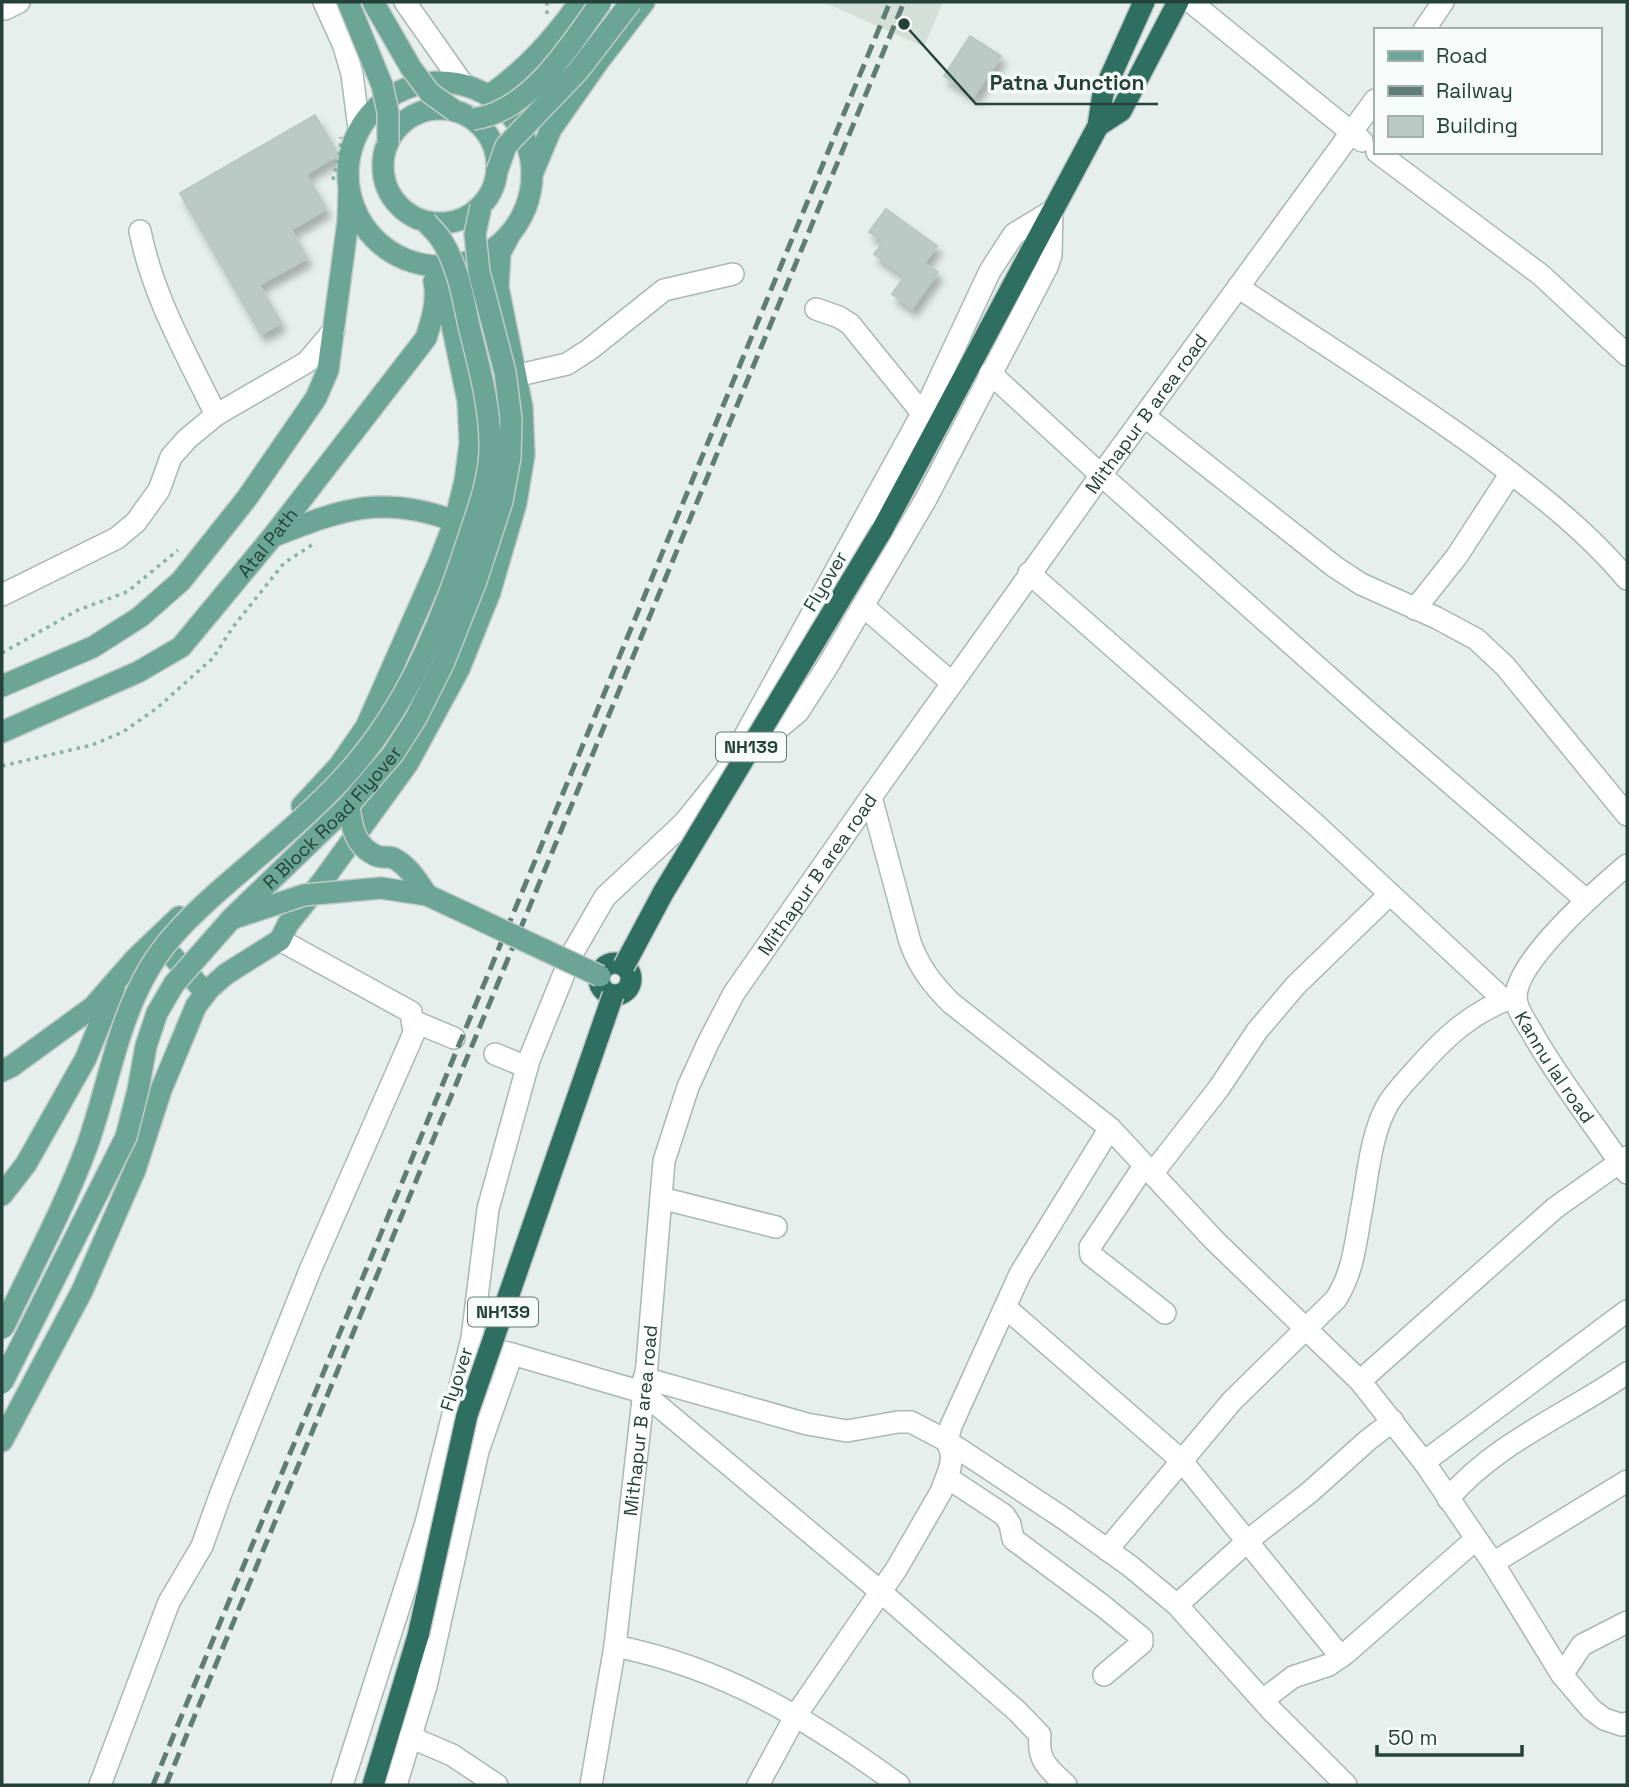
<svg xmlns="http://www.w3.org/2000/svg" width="1629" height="1787" font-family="'Space Grotesk',sans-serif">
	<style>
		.built { fill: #d4dfda }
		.building { fill: #bbcac4; stroke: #b8c9c2; stroke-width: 2; filter: url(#shadow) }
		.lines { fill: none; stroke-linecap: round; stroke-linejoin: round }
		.minor-casing { stroke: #a8b8b2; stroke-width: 24 }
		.major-casing { stroke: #c2cac8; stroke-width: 24 }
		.highway-casing { stroke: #c2cac8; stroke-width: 24 }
		.path { stroke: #86b3a5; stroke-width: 3.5; stroke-dasharray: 3.5 5; stroke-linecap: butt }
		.minor { stroke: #fff; stroke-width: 21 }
		.major { stroke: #6aa596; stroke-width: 21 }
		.highway { stroke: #2f6f62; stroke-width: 21 }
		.rail { stroke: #5f7d75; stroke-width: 5; stroke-dasharray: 14 7; stroke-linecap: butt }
		.major-bridge-casing { stroke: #c2cac8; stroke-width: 24; stroke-linecap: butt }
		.highway-bridge-casing { stroke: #c2cac8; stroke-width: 24; stroke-linecap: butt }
		.major-bridge { stroke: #6aa596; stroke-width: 21 }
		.highway-bridge { stroke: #2f6f62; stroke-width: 21 }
		.labels { text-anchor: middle; stroke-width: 7; stroke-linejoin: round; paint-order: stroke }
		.shield { fill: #f7fbf9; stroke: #637a73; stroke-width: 2 }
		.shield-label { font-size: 18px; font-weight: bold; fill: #24423a }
		.street-label { font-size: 19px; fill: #24423a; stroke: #f7fbf9 }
		.leader { fill: none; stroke: #24423a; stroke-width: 2.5 }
		.callout-dot { fill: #24423a; stroke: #f7fbf9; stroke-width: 2.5 }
		.callout-label { font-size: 21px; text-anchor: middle; font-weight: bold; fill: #24423a; stroke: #f7fbf9; stroke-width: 7; stroke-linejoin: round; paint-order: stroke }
	</style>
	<defs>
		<filter id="shadow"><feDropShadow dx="4.5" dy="8" stdDeviation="3.5" flood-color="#0004"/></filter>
	</defs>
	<rect width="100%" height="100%" fill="#e6efeb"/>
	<path class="built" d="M823,2H943L924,47Z"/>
	<g class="building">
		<path d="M970,36L1001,56L974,96L944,76Z"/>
		<path d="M315,115L338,155L306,174L326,209L291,230L307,258L259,285L281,323L261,334L180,193Z"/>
		<path d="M886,209L937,246L924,263L938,272L912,308L892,294L905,276L874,254L883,242L869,232Z"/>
	</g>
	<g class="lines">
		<g class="minor-casing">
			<g id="minor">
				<path d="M324,2L344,46L352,74L359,129"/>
				<path d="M405,2L462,83"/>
				<path d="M1191,2L1362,141"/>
				<path d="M5,9L19,2"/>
				<path d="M1424,30L1443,2"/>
				<path d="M1377,152L1541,275L1627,355"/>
				<path d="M140,231C153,297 187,355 216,415"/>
				<path d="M1238,287C1320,342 1404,394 1483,452C1535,491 1585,529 1627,579"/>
				<path d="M816,309L839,317L850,324L922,413"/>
				<path d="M990,373L1101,475L1376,719L1586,900"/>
				<path d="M515,376L567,364L590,349L664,290L733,274"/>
				<path d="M1144,416L1335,567L1361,584L1437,618L1476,639L1505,666L1627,815"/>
				<path d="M1029,573L1315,824L1504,1000"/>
				<path d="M2,595L117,538L136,522L159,490L171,457L187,439L216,415L307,362L334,330"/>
				<path d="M863,606L952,683"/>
				<path d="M1415,609L1457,556L1511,473"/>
				<path d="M751,751L798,712L827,667L926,499L1047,267L1051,255L1052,211"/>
				<path d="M871,797L910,942C919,967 932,984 951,1003L1110,1128L1214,1240L1360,1381L1424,1462L1493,1563L1562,1675L1591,1709L1604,1719L1622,1725L1627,1723"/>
				<path id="s1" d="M1627,865C1600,888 1515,961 1516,998C1517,1012 1528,1024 1534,1036C1562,1084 1596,1127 1627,1173"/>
				<path d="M413,1021L454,1038"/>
				<path d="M495,1054L527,1067"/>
				<path d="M1144,1166L1090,1247L1091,1255L1165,1313"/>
				<path d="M1152,1174L1219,1088L1257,1031L1296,985L1390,894"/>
				<path d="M661,1198L776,1227"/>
				<path d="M1006,1308L1181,1460L1341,1657"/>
				<path d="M472,1344L512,1354L642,1392L881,1592L1017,1711L1040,1735C1037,1761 1049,1769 1066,1785"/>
				<path d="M644,1378L807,1424L847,1431L898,1422H911L947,1441L1063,1518L1130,1566L1177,1605L1272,1711L1346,1785"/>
				<path d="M1360,1381L1555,1208L1627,1157"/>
				<path d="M1424,1462L1627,1311"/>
				<path d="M948,1478L1004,1515L1010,1524L1013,1539L1103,1606L1142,1638V1643L1104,1675"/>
				<path d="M1448,1499C1495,1443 1568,1414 1627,1373"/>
				<path d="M1107,1550L1232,1401L1336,1299C1354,1271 1356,1239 1362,1207C1368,1174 1371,1133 1388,1104C1395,1092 1406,1081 1415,1071C1446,1036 1471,1012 1516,996"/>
				<path d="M1493,1563L1627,1481"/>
				<path d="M1177,1605L1251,1538L1310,1492L1368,1440L1393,1421"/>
				<path d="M615,1646C725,1668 810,1720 899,1785"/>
				<path d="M1562,1675L1582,1645L1627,1622"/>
				<path d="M1263,1700L1293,1677L1329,1665L1346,1653L1476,1539"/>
				<path d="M410,1737L452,1755L497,1785"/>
				<path d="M100,1785L169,1602L202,1546L221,1493L311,1268L414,1033L411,1012L280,940"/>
				<path d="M342,1785L426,1523L472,1338L488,1209L529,1060L572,954L605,897L684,823L725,772L929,401L990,271L1014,234L1052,211"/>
				<path d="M396,1785L426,1686L478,1451L512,1354"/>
				<path id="s2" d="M591,1785L615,1646L647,1364L664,1161L688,1087L708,1043L734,993L871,797L1101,475L1375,100"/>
				<path d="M758,1785L796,1715L897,1568L941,1492L950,1468L952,1455L947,1441L951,1426L1020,1274L1110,1128"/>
			</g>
		</g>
		<g class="major-casing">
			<g id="major">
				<circle cx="440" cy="174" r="92"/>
				<path d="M490,95C528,68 553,39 580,2"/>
				<circle cx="440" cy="166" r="57"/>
				<path d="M533,172L551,129L598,62L644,2"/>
				<path d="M274,536C343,509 382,494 455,521"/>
				<path d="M2,686L93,647L140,617L181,581L247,498L316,398L328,370L348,221L349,192"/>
				<path id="s3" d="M2,732L138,672L181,647L273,536L426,338C432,319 438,301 434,281"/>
				<path d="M302,806L339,766L366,727L439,562L455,521L465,481L470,443L468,401L440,267"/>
				<path d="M157,939L206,993"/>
				<path d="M2,1071L12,1066L93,1007L136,958L179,917"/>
				<path d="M2,1195L26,1164L86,1058L114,989"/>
				<path d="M2,1441L82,1291L135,1170L161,1090L196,1006L209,989L226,974L280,940L288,924L324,879L408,763L459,669L490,592L516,503L524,455L522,407L498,287L500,253L510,234"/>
			</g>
		</g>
		<g class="highway-casing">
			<g id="highway">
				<path d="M1098,126L1121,111L1178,2"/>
				<path d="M882,530L1098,126L1103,93L1144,2"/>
				<circle cx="615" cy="979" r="16"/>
				<path d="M373,1785L418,1636"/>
			</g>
		</g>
		<g class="path">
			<path d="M547,2V14"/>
			<path d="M333,180C336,165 341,153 341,137"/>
			<path d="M2,653L78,610L127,592L178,550"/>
			<path d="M2,766L92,745L123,732L157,708L213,658L233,627L284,563L315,543"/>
		</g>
		<use href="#minor" class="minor"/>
		<use href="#major" class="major"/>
		<use href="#highway" class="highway"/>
		<g class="rail">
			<path d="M153,1785L890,2"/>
			<path d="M166,1785L904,2"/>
		</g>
		<g class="major-bridge-casing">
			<g id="major-bridge">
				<path d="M348,2L382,85L388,112V143"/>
				<path d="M373,2L411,68L430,93L455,111"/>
				<path d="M473,119C530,112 570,45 601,2"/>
				<path d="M497,171L506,146L578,71L631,2"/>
				<path d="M349,805C351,826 355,847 377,856C382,858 388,856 393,858C408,865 418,882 427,895"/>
				<path d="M234,918L304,895L381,888L427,895L600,976"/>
				<path d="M3,1328C31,1269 63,1210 86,1149C108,1089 116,1025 149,969C167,938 194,913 221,889C262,853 306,818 343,778C406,710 441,624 469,537C478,510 489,480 490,451C491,408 479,367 469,326C463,298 458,266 442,241C438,234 431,228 426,222"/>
				<path id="s4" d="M2,1383L126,1137L138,1090L146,1046L157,1013L174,984L232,918L349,805L393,754L416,718L443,664L476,581L502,501L510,457L511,419L505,372L479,272L475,234L481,206"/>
			</g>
		</g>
		<g class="highway-bridge-casing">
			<g id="highway-bridge">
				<path d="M624,966L663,893L882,530"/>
				<path d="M418,1636L467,1415L613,995"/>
			</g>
		</g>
		<use href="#major-bridge" class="major-bridge"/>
		<use href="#highway-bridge" class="highway-bridge"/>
	</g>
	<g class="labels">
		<g class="shield">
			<rect x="716" y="732.5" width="70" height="29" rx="5"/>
			<rect x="468" y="1297.5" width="70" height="29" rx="5"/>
		</g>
		<g class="shield-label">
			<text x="751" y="753">NH139</text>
			<text x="503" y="1318">NH139</text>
		</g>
		<g class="street-label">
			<text dy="7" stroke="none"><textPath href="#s2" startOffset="1522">Mithapur B area road</textPath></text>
			<text dy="7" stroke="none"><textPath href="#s3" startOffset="334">Atal Path</textPath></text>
			<text transform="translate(825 581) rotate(-59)" y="7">Flyover</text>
			<text dy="7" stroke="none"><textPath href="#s4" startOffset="667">R Block Road Flyover</textPath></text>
			<text dy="7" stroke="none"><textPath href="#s2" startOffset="956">Mithapur B area road</textPath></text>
			<text dy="7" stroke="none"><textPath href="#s1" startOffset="256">Kannu lal road</textPath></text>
			<text transform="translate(456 1379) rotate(-72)" y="7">Flyover</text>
			<text dy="7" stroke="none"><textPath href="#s2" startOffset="368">Mithapur B area road</textPath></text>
		</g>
	</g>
	<path class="leader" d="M904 24L976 104H1158"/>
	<circle class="callout-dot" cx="904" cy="24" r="7"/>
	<g class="callout-label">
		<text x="1067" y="90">Patna Junction</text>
	</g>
	<rect width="1629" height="1787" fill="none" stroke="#24423a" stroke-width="7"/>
	<rect x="1374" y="28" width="228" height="126" fill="#f7fbf9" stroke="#a3b1ad" stroke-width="2"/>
	<rect x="1388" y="51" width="35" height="10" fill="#6aa596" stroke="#a3b1ad" stroke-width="2"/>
	<text x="1436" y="63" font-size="21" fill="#24423a">Road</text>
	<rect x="1388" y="86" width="35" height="10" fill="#5f7d75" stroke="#a3b1ad" stroke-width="2"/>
	<text x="1436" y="98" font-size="21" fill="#24423a">Railway</text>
	<rect x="1388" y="116" width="35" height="21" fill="#bbcac4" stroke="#a3b1ad" stroke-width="2"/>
	<text x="1436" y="133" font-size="21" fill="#24423a">Building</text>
	<path d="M1377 1745v10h145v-10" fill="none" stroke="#24423a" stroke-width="3.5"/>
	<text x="1388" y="1745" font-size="21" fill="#24423a" stroke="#f7fbf9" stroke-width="5" paint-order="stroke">50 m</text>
</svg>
